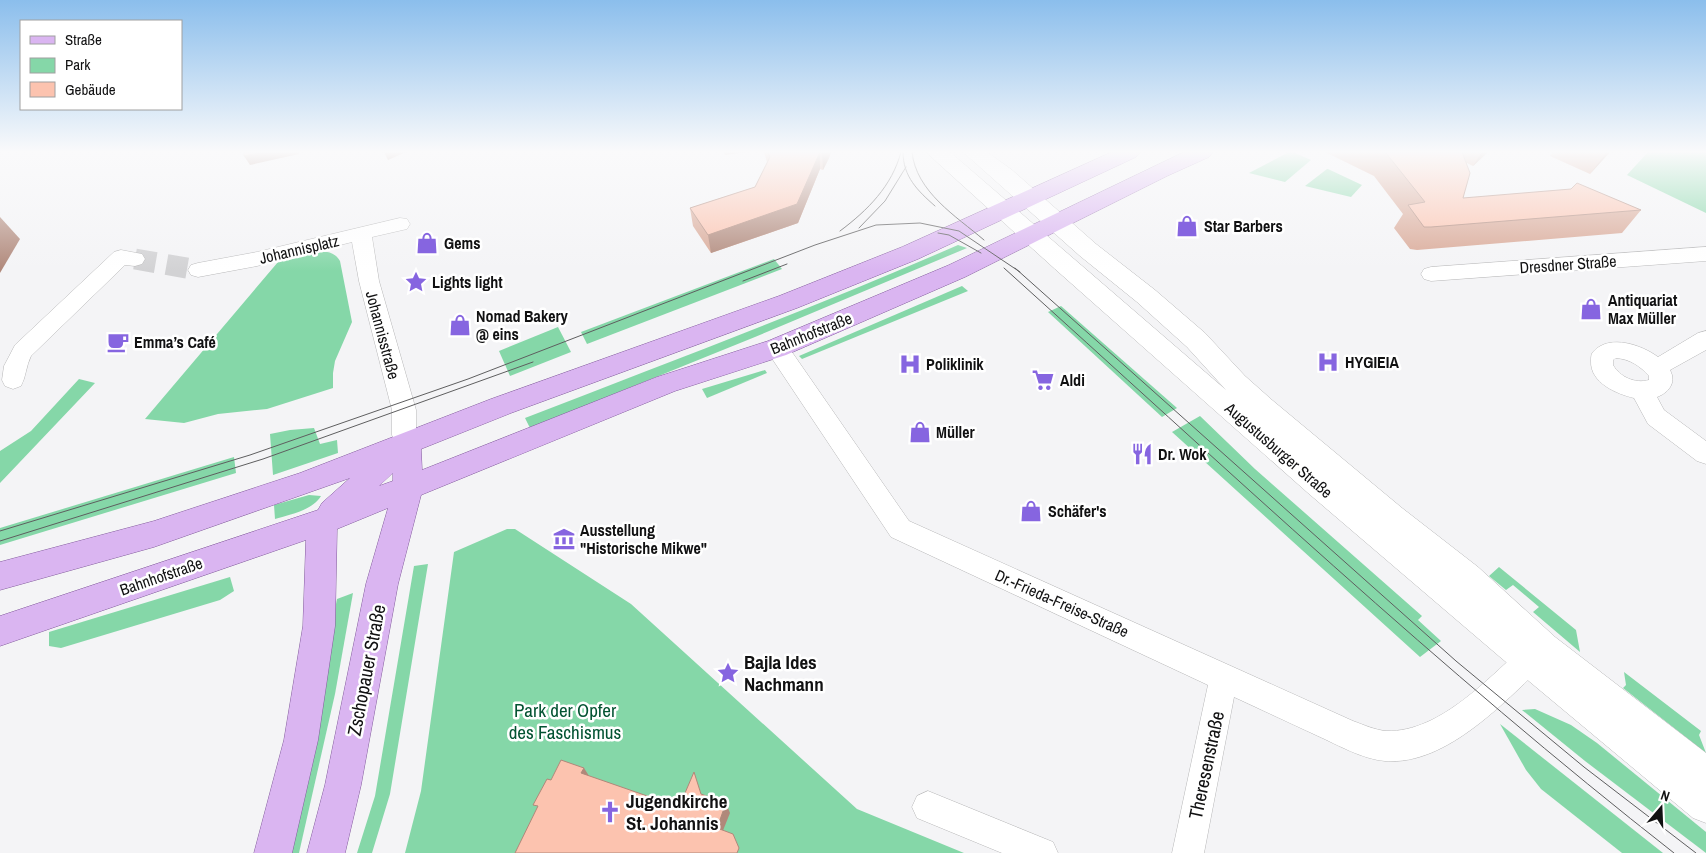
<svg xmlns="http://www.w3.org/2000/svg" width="1706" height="853" font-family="'Archivo Narrow',sans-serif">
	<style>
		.green { fill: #85d7a8 }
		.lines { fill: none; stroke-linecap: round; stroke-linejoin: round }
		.minor-tunnel { stroke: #d2d2d4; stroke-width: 21; stroke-dasharray: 21 11; stroke-linecap: butt }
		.minor-casing { stroke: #b7b7b8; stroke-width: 1 }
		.secondary-casing { stroke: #b7b7b8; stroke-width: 1 }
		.primary-casing { stroke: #835c9d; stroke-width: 1 }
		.minor { fill: #fff; fill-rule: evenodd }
		.secondary { fill: #fff; fill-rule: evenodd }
		.primary { fill: #dab5f1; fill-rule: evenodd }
		.tram { stroke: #5e5e5f; stroke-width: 1 }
		.wall { fill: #d9a896 }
		.shaded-wall { fill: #b0887a }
		.building { fill: #fcc3af; stroke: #b0887a }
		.labels { text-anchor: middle; stroke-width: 5; stroke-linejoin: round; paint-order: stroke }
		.poi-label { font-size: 16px; font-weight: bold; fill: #111112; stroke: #fff; text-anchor: start }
		.street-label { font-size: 16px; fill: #111112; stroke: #fff }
		.near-poi-label { font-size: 19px; font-weight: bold; fill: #111112; stroke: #fff; text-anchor: start }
		.near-street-label { font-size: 19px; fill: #111112; stroke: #fff }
		.near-park-label { font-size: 19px; fill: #035332; stroke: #fff }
	</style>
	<rect width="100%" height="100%" fill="#f4f4f6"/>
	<g class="green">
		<path d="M1289,152H1293L1311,160L1285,182L1249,173Z"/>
		<path d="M1648,152H1706V213L1627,175Z"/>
		<path d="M1327,169H1328L1362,185L1351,197L1305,186Z"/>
		<path d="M958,245L967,248L755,337L530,428L525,418C670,362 816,307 958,245Z"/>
		<path d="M322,251C330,252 336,254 340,261L352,322L335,361L333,373V388L267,409L218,414L184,423L145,419L278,262Z"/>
		<path d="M774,259L782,269L587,344L581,332Z"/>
		<path d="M962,286L968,291L802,359L799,356Z"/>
		<path d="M1061,306L1177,408L1162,417L1048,312Z"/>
		<path d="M558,327L571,352L510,376L499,351Z"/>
		<path d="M765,370L767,373L707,398L702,389Z"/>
		<path d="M79,379L95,383L0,483V451L31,431Z"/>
		<path d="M1200,416L1255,469L1422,616L1418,620L1441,641L1420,657L1172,432Z"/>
		<path d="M314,428L320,444L337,440L338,453L273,475L270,434L290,430Z"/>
		<path d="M234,457L236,473L0,545V528Z"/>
		<path d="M309,495L321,496C313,510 289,515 275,519L274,505Z"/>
		<path d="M507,529H515L631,604L857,809L964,853H405L421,791L454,552Z"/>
		<path d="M428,564L390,794L372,853H357L375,796L414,566Z"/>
		<path d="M1499,567L1576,630L1580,652L1533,612L1539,607L1513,585L1506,590L1489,576Z"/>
		<path d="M230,577L234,591L220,600L61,648L49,646V632Z"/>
		<path d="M353,593L335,694L299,853H285L337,599Z"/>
		<path d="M1624,672L1701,731L1699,735L1706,753L1623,688L1626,685Z"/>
		<path d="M1535,709L1571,725L1597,743L1706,832V853L1585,761L1522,710Z"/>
		<path d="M1500,724L1663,853H1622L1541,789L1526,770Z"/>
	</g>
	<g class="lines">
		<path class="minor-tunnel" d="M135,259L198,270"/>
		<g class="minor-casing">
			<g id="minor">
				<path d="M400,218L407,219L410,224L407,229L372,237L379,281L416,410V435L419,443L416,450L407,453L398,450L392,435V410L359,281L352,242L257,266L198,277L191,275L188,270L191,265L198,263L257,252Z"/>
				<path d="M1706,247V261L1431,281L1424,279L1421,274L1424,269L1431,267Z"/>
				<path d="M121,250L142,254L145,259L142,264L135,266L125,265L31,356C26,366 26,377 21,386L13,389L5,386L2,380L4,366L15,345L114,252Z"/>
				<path d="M1706,331V350L1670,370C1677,383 1668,393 1657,397L1664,410L1706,441V464L1697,461L1648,424L1634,398C1617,394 1590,383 1591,361C1591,358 1591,353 1594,351C1610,334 1642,345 1658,357L1698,333ZM1616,358C1630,359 1640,366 1649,376V380C1635,384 1620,377 1613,365V360Z"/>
				<path d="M777,340L785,342L909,521L1353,721C1364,725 1375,730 1386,731C1441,733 1492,674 1530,641L1540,637L1550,641L1554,650L1550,659C1508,698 1448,766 1385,761C1362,759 1338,745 1318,736C1290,723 1262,710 1234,697L1204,853H1172L1208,685L891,537L769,354L766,348L769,342Z"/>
				<path d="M928,791L1053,842L1058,853H1002L917,818L912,807L917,796Z"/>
			</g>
		</g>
		<g class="secondary-casing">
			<path id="secondary" d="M926,152H950L1226,390L1187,347L1137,302L1080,256L963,152H987L1012,170L1096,244L1155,290L1205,333L1245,376L1272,400L1402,508L1478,567L1555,637L1706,753V823L1693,818L1500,657L1308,493L1055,269Z"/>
		</g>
		<g class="primary-casing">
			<path id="primary" d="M1112,152H1140L1136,157L918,259L797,308L511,413L421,449L422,470L657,377L768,341L949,265L1184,152H1213L1209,157L1167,176L965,277L786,355L675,391L421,495L398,584L361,785L345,853H307L325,785L366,584L388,508L337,529L335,626L318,740L292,853H254L284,740L303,626L306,540L0,646V616L318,510L322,503L350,478L154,547L0,590V562L154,521L300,473L491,399L779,296L902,247ZM393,473V481L379,486Z"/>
		</g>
		<use href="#minor" class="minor"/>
		<use href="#secondary" class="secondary"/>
		<use href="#primary" class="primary"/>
		<g class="tram">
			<path d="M903,152C903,177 918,191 935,206"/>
			<path d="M912,152C916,192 956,216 984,240"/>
			<path d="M859,228L885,201L906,167"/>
			<path d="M840,231C868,210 892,186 901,152"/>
			<path d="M938,233L949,235L981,253"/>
			<path d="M1004,268C1224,466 1440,670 1674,853"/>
			<path d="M1015,268L1456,661L1584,767L1696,853"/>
			<path d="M743,281L787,264"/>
			<path d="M0,531L250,455L468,379L815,245L876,225L920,223L959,231L1020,272"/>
			<path d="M0,541L263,459L533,362"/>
		</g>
	</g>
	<g class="wall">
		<path d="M764,152H831L829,158L823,170L820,169L798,223L711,253L693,226L690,208L755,187L767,162Z"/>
		<path d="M1325,152H1488L1473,166L1467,163L1463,198L1641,210L1622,233L1417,250L1410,249L1394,228L1403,214L1374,176Z"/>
		<path d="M1553,152H1610L1590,174L1550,156Z"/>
	</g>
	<g class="shaded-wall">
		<path d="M263,152H298L299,154L250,165L244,156Z"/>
		<path d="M384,152H406L388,160Z"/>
		<path d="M724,152H746L725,155Z"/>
		<path d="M820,152V169L798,223L711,253L708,235Z"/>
		<path d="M822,152H831L829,158L823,170Z"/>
		<path d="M1482,152H1488L1473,166Z"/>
		<path d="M1607,152H1610L1590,174Z"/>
		<path d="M0,217L20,239L0,273Z"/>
		<path d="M584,768L591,779L581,773Z"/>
		<path d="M726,803L730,813L720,838L717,828Z"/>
	</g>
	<g class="building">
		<path d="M244,152H263L244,156Z"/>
		<path d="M768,152H820L797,204L708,235L690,208L755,187L770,157Z"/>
		<path d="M1384,152H1462L1470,173L1463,198L1571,189L1577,183L1641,210L1431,227H1424L1408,205L1425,202L1386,153Z"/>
		<path d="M561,760L584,768L581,773L679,807L694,772L701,794L726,803L717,828L733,834L739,848L737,853H515L538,806L533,805L547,779L551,780Z"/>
	</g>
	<linearGradient id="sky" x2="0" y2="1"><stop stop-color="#8bbeec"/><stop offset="0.56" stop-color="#fafafb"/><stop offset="1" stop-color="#fafafb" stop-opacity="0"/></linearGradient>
	<rect width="1706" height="271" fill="url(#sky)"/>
	<defs>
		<g id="shop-bare" transform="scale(1.725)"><path d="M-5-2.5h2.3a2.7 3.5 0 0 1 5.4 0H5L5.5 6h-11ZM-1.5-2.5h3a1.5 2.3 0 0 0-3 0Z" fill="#8665e0" stroke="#fff" stroke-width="2.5" paint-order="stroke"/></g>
		<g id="sight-bare" transform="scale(1.725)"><path d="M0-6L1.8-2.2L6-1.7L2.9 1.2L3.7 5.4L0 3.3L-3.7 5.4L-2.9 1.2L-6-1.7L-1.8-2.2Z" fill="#8665e0" stroke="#fff" stroke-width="2.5" paint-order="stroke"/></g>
		<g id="cafe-bare" transform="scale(1.725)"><path d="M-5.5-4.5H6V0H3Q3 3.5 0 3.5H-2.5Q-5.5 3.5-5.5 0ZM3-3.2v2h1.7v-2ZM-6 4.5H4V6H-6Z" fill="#8665e0" stroke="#fff" stroke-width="2.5" paint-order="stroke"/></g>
		<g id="hospital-bare" transform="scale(1.725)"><path d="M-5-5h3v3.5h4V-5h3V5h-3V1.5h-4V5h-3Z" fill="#8665e0" stroke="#fff" stroke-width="2.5" paint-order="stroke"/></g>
		<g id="supermarket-bare" transform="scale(1.725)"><path d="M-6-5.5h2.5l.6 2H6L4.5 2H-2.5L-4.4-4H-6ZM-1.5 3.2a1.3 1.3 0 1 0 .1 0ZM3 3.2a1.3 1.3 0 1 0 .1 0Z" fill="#8665e0" stroke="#fff" stroke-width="2.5" paint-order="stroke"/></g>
		<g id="restaurant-bare" transform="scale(1.725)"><path d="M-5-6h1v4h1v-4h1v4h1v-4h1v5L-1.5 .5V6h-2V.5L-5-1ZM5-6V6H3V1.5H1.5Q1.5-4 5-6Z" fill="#8665e0" stroke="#fff" stroke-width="2.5" paint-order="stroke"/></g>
		<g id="museum-bare" transform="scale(1.725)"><path d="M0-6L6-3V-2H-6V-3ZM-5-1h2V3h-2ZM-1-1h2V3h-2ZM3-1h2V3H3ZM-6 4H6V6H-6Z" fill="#8665e0" stroke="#fff" stroke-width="2.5" paint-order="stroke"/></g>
		<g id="church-bare" transform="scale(1.725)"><path d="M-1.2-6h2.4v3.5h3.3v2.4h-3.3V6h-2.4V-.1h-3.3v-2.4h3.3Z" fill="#8665e0" stroke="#fff" stroke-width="2.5" paint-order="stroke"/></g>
	</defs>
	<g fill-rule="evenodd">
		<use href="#shop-bare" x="1187" y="226"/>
		<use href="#shop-bare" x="427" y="243"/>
		<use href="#sight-bare" x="416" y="282"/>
		<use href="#shop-bare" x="1591" y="309"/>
		<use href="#shop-bare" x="460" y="325"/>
		<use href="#cafe-bare" x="118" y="342"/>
		<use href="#hospital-bare" x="1328" y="362"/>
		<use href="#hospital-bare" x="910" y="364"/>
		<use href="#supermarket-bare" x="1043" y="380"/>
		<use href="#shop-bare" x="920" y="432"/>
		<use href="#restaurant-bare" x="1142" y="454"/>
		<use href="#shop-bare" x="1031" y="511"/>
		<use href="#museum-bare" x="564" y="539"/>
		<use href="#sight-bare" x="728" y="673"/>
		<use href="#church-bare" x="610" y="812"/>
	</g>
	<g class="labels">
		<g class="poi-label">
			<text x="1204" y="232">Star Barbers</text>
			<text x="444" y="249">Gems</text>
			<text x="432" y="288">Lights light</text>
			<text x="1608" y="306">Antiquariat<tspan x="1608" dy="18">Max Müller</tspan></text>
			<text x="476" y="322">Nomad Bakery<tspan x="476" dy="18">@ eins</tspan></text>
			<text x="134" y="348">Emma’s Café</text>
			<text x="1345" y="368">HYGIEIA</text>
			<text x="926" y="370">Poliklinik</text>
			<text x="1060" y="386">Aldi</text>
			<text x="936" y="438">Müller</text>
			<text x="1158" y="460">Dr. Wok</text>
			<text x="1048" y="517">Schäfer's</text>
			<text x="580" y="536">Ausstellung<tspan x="580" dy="18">"Historische Mikwe"</tspan></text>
		</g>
		<g class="street-label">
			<text transform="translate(299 249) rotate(-13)" y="6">Johannisplatz</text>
			<text transform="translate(1568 264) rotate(-4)" y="6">Dresdner Straße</text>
			<text transform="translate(811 333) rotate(-22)" y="6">Bahnhofstraße</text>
			<text transform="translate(383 335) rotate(75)" y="6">Johannisstraße</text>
			<text transform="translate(1279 450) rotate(41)" y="6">Augustusburger Straße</text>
			<text transform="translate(161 576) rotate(-19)" y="6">Bahnhofstraße</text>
			<text transform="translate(1062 603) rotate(24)" y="6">Dr.-Frieda-Freise-Straße</text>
		</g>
		<g class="near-poi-label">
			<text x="744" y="669">Bajla Ides<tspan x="744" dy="22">Nachmann</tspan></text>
			<text x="626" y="808">Jugendkirche<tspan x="626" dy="22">St. Johannis</tspan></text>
		</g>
		<g class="near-street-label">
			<text transform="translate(366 670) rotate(-79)" y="7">Zschopauer Straße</text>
			<text transform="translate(1206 765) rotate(-78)" y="7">Theresenstraße</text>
		</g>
		<g class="near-park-label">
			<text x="565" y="717">Park der Opfer<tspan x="565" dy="22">des Faschismus</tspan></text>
		</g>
	</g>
	<rect x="20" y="20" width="162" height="90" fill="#ffffff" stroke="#a0a0a0"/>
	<rect x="30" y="36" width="25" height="8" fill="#dab5f1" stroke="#a0a0a0"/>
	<text x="65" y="45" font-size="15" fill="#111112">Straße</text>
	<rect x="30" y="58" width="25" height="15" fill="#85d7a8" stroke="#a0a0a0"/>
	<text x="65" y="70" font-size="15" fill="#111112">Park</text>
	<rect x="30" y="82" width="25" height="15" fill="#fcc3af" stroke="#a0a0a0"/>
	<text x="65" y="95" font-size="15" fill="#111112">Gebäude</text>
	<g transform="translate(1661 808) rotate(19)" stroke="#ffffff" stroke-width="4" paint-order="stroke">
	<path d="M0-4L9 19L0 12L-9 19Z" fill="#111112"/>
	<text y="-8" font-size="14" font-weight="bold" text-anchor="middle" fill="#111112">N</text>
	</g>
</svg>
